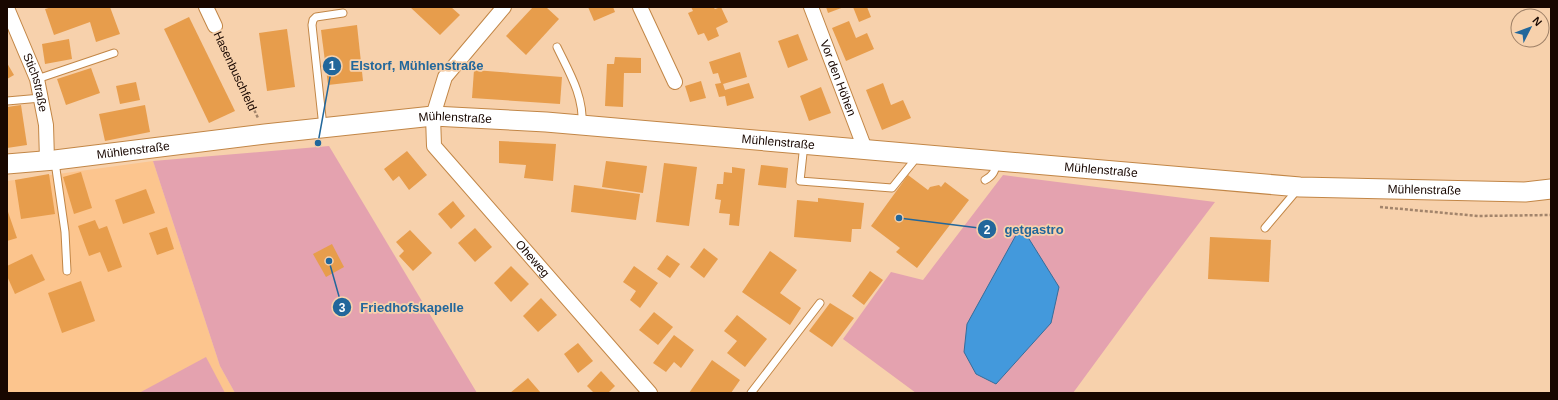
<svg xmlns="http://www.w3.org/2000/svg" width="1558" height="400" font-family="Arial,sans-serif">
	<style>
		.built { fill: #fcc58e }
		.green { fill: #e4a2af }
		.water { fill: #4399dc; stroke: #366d9a }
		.building { fill: #e79d4c }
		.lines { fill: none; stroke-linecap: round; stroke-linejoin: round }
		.service-casing { stroke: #c28646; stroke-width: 9 }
		.minor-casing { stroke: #c28646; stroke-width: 16 }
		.secondary-casing { stroke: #c28646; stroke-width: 21 }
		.path { stroke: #a2846b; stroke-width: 2.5; stroke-dasharray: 3 2; stroke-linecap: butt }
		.service { stroke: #fff; stroke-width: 7 }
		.minor { stroke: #fff; stroke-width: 14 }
		.secondary { stroke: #fff; stroke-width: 19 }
		.labels { text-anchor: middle; stroke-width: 3.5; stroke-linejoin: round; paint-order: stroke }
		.street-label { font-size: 12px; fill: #180700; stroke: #f7d1ac }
		.leader { fill: none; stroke: #22679b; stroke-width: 1.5 }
		.callout-dot { fill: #22679b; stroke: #f7d1ac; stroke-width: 1.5 }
		.mark-label { font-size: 12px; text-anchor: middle; font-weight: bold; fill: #fff }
		.callout-label { font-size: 13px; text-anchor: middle; font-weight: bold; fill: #22679b; stroke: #f7d1ac; stroke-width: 3.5; stroke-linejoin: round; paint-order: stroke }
	</style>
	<rect width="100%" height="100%" fill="#f7d1ac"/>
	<path class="built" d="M153,161L220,366L235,393H7V181Z"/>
	<g class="green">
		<path d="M329,146L477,393H235L220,366L153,161Z"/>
		<path d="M1003,175L1215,202L1147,292L1073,393H916L843,339L891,272L923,280Z"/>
		<path d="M206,357L225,393H139Z"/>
	</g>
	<path class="water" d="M1021,226L1059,287L1051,323L996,384L976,374L964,352L967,324Z"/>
	<g class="building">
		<path d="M52,7H110L120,34L96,42L90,22L54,35L45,9Z"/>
		<path d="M410,7H451L460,15L440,35Z"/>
		<path d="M533,7H546L559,19L526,55L506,36Z"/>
		<path d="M588,7H613L615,12L594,21Z"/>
		<path d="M691,7H713L715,9L721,7L728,22L716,28L719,36L708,41L704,33L698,35L688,13L693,11Z"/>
		<path d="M826,7H844L828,13Z"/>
		<path d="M853,7H867L871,17L859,22Z"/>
		<path d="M189,17L235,111L209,123L164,29Z"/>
		<path d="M849,21L856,38L867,33L874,49L846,61L832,28Z"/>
		<path d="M357,25L363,81L328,85L321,30Z"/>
		<path d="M287,29L295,87L267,91L259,33Z"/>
		<path d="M798,34L808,60L788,68L778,41Z"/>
		<path d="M69,39L72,59L45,64L42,44Z"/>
		<path d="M740,52L747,77L723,84L725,90L749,83L754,98L727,106L725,96L719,97L715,84L721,83L718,73L713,74L709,62Z"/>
		<path d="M615,57L641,58V73H624L623,107L605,106L607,64H614Z"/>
		<path d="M7,63L14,75L7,79Z"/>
		<path d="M91,68L100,93L66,105L57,79Z"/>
		<path d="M474,70L562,77L560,104L472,98Z"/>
		<path d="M701,81L706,98L690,102L685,86Z"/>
		<path d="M136,82L140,100L120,104L116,86Z"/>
		<path d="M883,83L891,105L903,100L911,118L882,130L866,90Z"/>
		<path d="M821,87L831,113L809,121L800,96Z"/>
		<path d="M21,105L27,145L7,148V107Z"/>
		<path d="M145,105L150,132L105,141L99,114Z"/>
		<path d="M499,141L556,144L553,181L524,178L526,165L499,163Z"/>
		<path d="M407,151L427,175L409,190L399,176L393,181L384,169Z"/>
		<path d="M606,161L647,166L643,193L602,187Z"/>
		<path d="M664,163L697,167L689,226L656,222Z"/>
		<path d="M761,165L788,168L786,188L758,185Z"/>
		<path d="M732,167L745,169L739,226L729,225L730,214L719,213L721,200L715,199L717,184H723L724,172L732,173Z"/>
		<path d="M81,172L92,208L74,214L63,177Z"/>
		<path d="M49,174L55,214L21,219L15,180Z"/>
		<path d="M908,175L928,190L930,187L939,185L941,187L945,182L969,200L917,268L896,252L900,248L871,226Z"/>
		<path d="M574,185L640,194L636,220L571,212Z"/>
		<path d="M146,189L155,213L123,224L115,200Z"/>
		<path d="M818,198L864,203L861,229H852L851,242L794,237L797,200L818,202Z"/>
		<path d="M453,201L465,216L451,229L438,214Z"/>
		<path d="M7,209L17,238L7,241Z"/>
		<path d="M95,220L99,229L107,226L122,267L108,272L100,252L89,256L78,226Z"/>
		<path d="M167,227L174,249L157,255L149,233Z"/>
		<path d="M475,228L492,247L475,262L458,243Z"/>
		<path d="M410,230L432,253L413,271L399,256L404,251L396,242Z"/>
		<path d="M1210,237L1271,240L1269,282L1208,279Z"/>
		<path d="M332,244L344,267L326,277L313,254Z"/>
		<path d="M704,248L718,259L704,278L690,267Z"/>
		<path d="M770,251L797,270L780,293L801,308L790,325L742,292Z"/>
		<path d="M32,254L45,280L15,294L7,276V266Z"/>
		<path d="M667,255L680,264L670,278L657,269Z"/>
		<path d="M511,266L529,284L511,302L494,283Z"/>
		<path d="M634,266L658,283L640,308L630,300L636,291L623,282Z"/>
		<path d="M870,271L883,280L864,305L852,296Z"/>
		<path d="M81,281L95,321L62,333L48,293Z"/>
		<path d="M541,298L557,315L538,332L523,316Z"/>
		<path d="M830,303L854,318L832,347L809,331Z"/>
		<path d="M654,312L673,327L658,345L639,330Z"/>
		<path d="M737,315L767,339L745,367L727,353L737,341L724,331Z"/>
		<path d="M674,335L694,350L681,368L674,362L666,372L653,363Z"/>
		<path d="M578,343L593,361L578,373L564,354Z"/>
		<path d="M712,360L740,380L731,393H689Z"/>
		<path d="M601,371L615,386L608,393H594L587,386Z"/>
		<path d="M528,378L541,393H510Z"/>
	</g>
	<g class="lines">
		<g class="service-casing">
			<g id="service">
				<path d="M557,47C569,72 584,96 582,125"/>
				<path d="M37,79L114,53"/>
				<path d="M7,101L41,98"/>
				<path d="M323,127L312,25L313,20L316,17L343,13"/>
				<path d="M804,144L800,181L892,188L913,162V154"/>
				<path d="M55,162L65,232L67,271"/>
				<path d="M985,180C993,176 995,171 997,162"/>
				<path d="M1265,228L1298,189"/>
				<path d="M751,393L820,303"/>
			</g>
		</g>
		<g class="minor-casing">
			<g id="minor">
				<path d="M206,7L215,26"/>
				<path id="s1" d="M504,7L445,77L433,116L434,146L650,393"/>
				<path d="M640,7L675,82"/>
				<path id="s2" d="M811,7L865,149"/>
				<path id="s3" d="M7,8L37,79L46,125L47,160"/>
			</g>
		</g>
		<g class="secondary-casing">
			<g id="secondary">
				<path id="s4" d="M7,164L55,160L265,134L433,116L546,122L1300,187L1525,192L1551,189"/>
			</g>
		</g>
		<g class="path">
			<path d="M220,38L258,118"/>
			<path d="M1380,207L1478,216L1551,215"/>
		</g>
		<use href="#service" class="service"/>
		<use href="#minor" class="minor"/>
		<use href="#secondary" class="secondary"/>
	</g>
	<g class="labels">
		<g class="street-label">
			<text transform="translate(235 71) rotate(65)" y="4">Hasenbuschfeld</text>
			<text dy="4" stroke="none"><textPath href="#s2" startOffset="76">Vor den Höhen</textPath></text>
			<text dy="4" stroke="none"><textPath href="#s3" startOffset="80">Stichstraße</textPath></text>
			<text dy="4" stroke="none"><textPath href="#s4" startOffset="451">Mühlenstraße</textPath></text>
			<text dy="4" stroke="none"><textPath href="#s4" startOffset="775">Mühlenstraße</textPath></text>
			<text dy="4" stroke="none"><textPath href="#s4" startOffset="127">Mühlenstraße</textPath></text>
			<text dy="4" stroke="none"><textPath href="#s4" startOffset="1099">Mühlenstraße</textPath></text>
			<text dy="4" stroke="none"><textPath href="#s4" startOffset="1423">Mühlenstraße</textPath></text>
			<text dy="4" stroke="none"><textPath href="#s1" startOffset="312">Oheweg</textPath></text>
		</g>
	</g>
	<path class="leader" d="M318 143L332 66M899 218L987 229M329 261L342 307"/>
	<g class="callout-dot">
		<circle cx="318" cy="143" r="4"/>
		<circle cx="899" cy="218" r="4"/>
		<circle cx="329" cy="261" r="4"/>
		<circle cx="332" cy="66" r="10"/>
		<circle cx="987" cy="229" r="10"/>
		<circle cx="342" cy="307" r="10"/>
	</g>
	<g class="mark-label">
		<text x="332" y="70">1</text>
		<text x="987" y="234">2</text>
		<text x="342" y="312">3</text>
	</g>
	<g class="callout-label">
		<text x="417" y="70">Elstorf, Mühlenstraße</text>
		<text x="1034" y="234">getgastro</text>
		<text x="412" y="312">Friedhofskapelle</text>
	</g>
	<rect width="1558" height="400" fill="none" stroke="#180700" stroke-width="16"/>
	<g transform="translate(1530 28) rotate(48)"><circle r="19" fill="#f7d1ac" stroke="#9e8067"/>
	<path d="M0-3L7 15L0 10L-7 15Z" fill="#22679b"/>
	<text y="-6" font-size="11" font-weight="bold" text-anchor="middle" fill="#180700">N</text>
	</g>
</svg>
